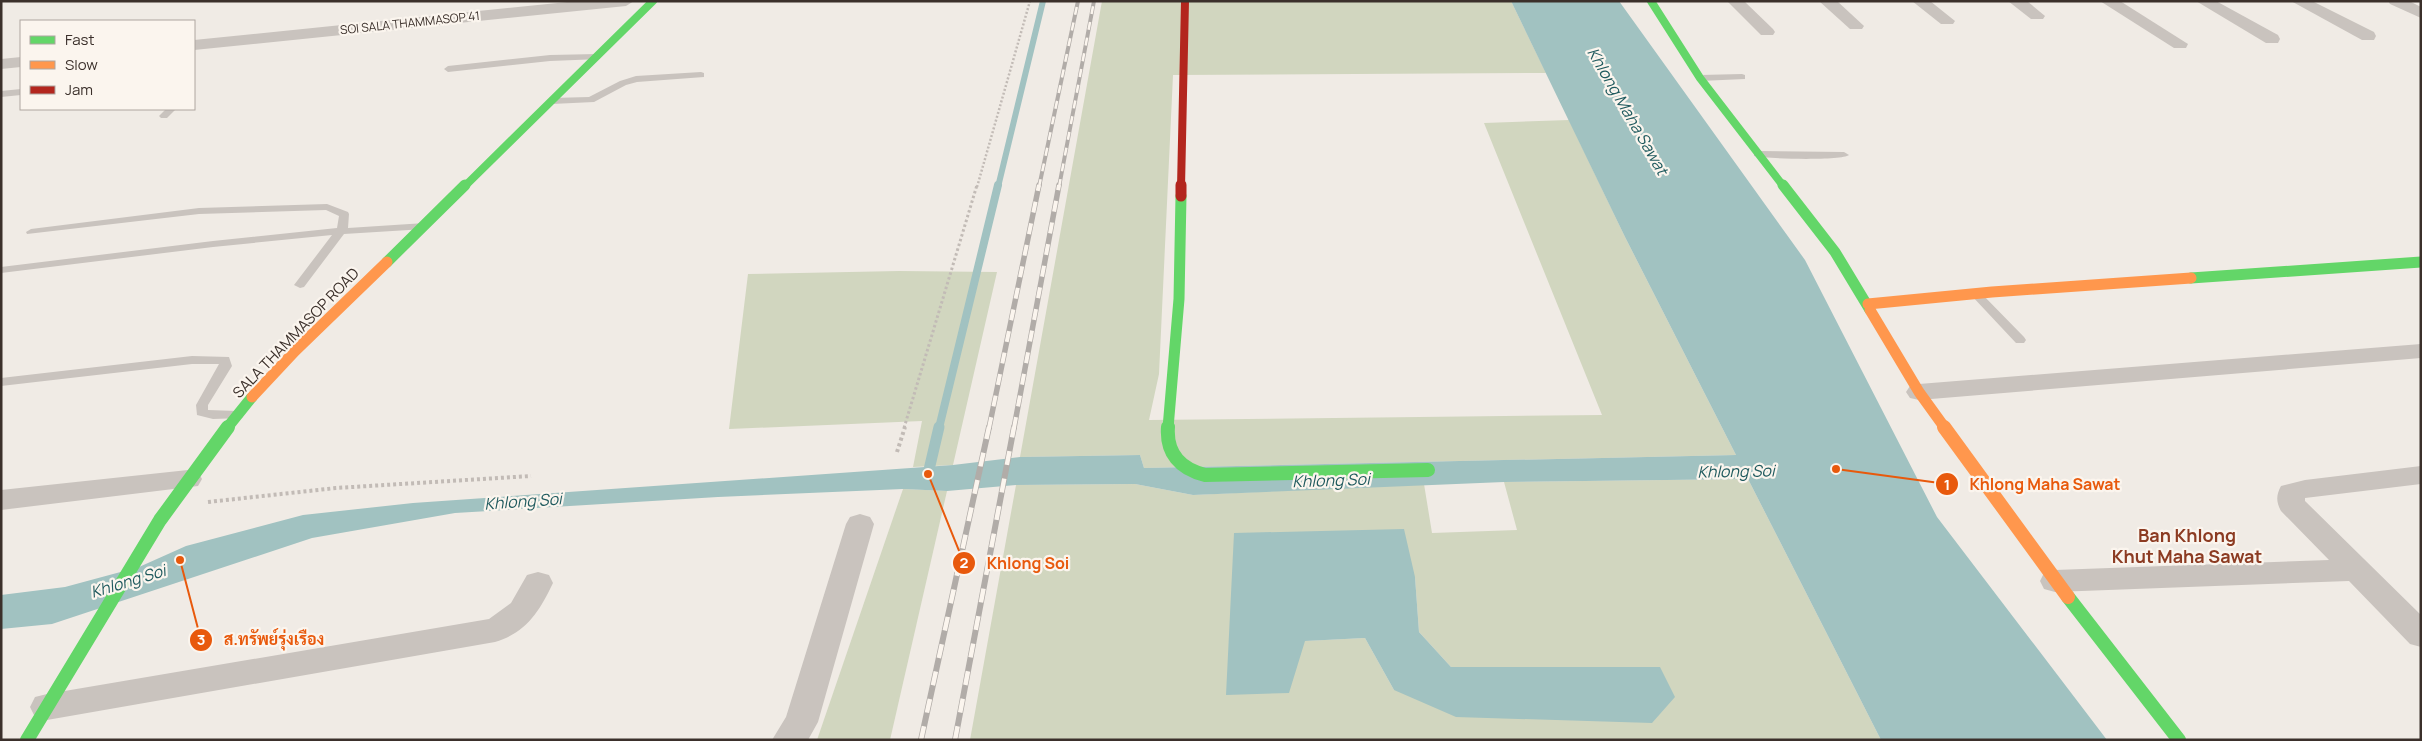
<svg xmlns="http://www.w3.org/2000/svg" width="2422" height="741" font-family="Manrope,Sarabun,sans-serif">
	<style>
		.green { fill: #d1d6bf; fill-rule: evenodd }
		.water { fill: #a1c2c1 }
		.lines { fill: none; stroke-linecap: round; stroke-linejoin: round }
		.stream-far2 { stroke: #a1c2c1; stroke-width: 6 }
		.stream-far1 { stroke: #a1c2c1; stroke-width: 8 }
		.stream { stroke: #a1c2c1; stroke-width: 11 }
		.path-far2 { stroke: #c2bbb6; stroke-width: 2.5; stroke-dasharray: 2 2; stroke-linecap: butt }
		.path-far1 { stroke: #c2bbb6; stroke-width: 3; stroke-dasharray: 2.5 2.5; stroke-linecap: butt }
		.path { stroke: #c2bbb6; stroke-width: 4; stroke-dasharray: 3 3; stroke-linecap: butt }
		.lane { fill: #c9c3be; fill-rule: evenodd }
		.street { fill: #c9c3be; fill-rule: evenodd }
		.fast-far2 { stroke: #63d668; stroke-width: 8 }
		.fast-far1 { stroke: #63d668; stroke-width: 11 }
		.fast { stroke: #63d668; stroke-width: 14 }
		.slow-far1 { stroke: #ff974d; stroke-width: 11 }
		.slow { stroke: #ff974d; stroke-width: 14 }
		.jam-far1 { stroke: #b3261e; stroke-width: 8 }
		.jam { stroke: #b3261e; stroke-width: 11 }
		.rail-far2-casing { stroke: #b1aca8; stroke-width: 4 }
		.rail-far1-casing { stroke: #b1aca8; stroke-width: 5.5 }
		.rail-casing { stroke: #b1aca8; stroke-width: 6 }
		.rail-far2 { stroke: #fbf5ee; stroke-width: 2.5; stroke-dasharray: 8; stroke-linecap: butt }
		.rail-far1 { stroke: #fbf5ee; stroke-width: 4; stroke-dasharray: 11; stroke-linecap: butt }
		.rail { stroke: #fbf5ee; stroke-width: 4.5; stroke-dasharray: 14; stroke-linecap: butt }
		.labels { text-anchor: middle; stroke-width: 4.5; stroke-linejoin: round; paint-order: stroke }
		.far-street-label { font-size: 12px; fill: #3b302b; stroke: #fbf5ee }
		.street-label { font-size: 15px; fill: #3b302b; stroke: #fbf5ee }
		.water-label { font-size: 16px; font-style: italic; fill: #1f5a5e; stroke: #fbf5ee }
		.quarter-label { font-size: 18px; font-weight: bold; fill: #8c3b22; stroke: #fbf5ee }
		.leader { fill: none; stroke: #e8590c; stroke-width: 2 }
		.callout-dot { fill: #e8590c; stroke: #fbf5ee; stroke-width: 2 }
		.mark-label { font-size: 15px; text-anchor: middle; font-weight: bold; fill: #fff }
		.callout-label { font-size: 16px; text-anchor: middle; font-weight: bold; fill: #e8590c; stroke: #fbf5ee; stroke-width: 4.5; stroke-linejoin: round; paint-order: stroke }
	</style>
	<rect width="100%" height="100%" fill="#f0ebe5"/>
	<g class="green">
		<path d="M1102,1H1511L1546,73L1173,75L1159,374L1149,420L1602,415L1484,123L1569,120L1625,237L1736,455L1144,468L1140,455L1020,457Z"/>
		<path d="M899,271L997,272L953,465L913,467L922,421L729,429L748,274Z"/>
		<path d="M1748,479L1881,740H970L1016,485L1135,484L1193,495L1424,484L1432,533L1517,530L1504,482ZM1415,577L1419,632L1451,667H1660L1394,690L1365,638L1304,641Z"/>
		<path d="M903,489L947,491L890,740H817Z"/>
	</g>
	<g class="water">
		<path d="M1511,1H1619L1805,260L1937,517L2107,740H1881L1748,479L1504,482L1193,495L1135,484L1016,485L947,491L903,489L718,497L455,513L312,538L52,624L1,629V595L65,587L139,567L186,546L303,515L413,503L953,465L1020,457L1140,455L1144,468L1736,455L1625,237Z"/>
		<path d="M1404,529L1415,577L1419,632L1451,667H1660L1675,697L1652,723L1456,717L1394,690L1365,638L1305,641L1289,693L1226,695L1234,533Z"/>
	</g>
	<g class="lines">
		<path class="stream-far2" d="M998,187L1043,1"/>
		<path class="stream-far1" d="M939,428L998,185"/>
		<path class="stream" d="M928,474L939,427"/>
		<path class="path-far2" d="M977,187L1030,1"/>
		<path class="path-far1" d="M904,428L977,185"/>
		<g class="path">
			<path d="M897,452L905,427"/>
			<path d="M208,502L336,488L531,476"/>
		</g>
		<g class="lane">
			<path d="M597,54L600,55V59L550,61L448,72L444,69L448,66L550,55Z"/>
			<path d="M701,72L704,73V77L637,82L626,85L594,102L552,104L547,101L552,98L589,97L620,81L636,76Z"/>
			<path d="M1742,74L1745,75V79L1700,81L1696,78L1700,75Z"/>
			<path d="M21,89V95L1,97V91Z"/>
			<path d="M166,109H176L167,118H161L159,116Z"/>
			<path d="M1757,151L1844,152L1849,155C1841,161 1766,159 1754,156V152Z"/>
			<path d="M327,204L348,212L349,214L348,228L425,223L430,226L425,229L344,234L304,287L300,288L294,285L332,235L213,247L1,273V267L213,241L337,228L339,216L326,210L199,214L27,234L26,232L31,229L199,208Z"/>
			<path d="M1975,290L1979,291L2024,337L2026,340L2024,343H2016L1971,295L1969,293L1971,291Z"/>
			<path d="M192,356L229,357L232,366L208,405V410L237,411L244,415L242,418L213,419L197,415L196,405L219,364H192L1,386V378Z"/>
		</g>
		<g class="street">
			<path d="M577,1H634L626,6L194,50V40Z"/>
			<path d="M1727,1H1744L1773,29L1775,32L1773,35H1761Z"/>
			<path d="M1819,1H1837L1864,26L1862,29H1850Z"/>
			<path d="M1912,1H1930L1955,21L1953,24H1941Z"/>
			<path d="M2008,1H2027L2045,16L2043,19H2031Z"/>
			<path d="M2100,1H2120L2188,44L2186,48H2174Z"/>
			<path d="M2196,1H2216L2278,35L2280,39L2278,43H2266Z"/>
			<path d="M2291,1H2312L2374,32L2376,36L2374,40H2362Z"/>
			<path d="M2388,1H2409L2421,7V18L2390,4Z"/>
			<path d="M21,57V67L1,69V59Z"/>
			<path d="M2421,344V358L1919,400L1910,398L1906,392L1910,386L1919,384Z"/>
			<path d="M2421,466V484L2305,498V501L2421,615V647L2410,644L2349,581L2055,592L2044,589L2040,581L2044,573L2055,570L2329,560L2281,511C2276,502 2276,495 2281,486L2305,480Z"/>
			<path d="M188,470L198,472L202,479L198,486L1,510V490Z"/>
			<path d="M860,514L870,517L874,524L818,722L808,740H772L786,717L846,524L850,517Z"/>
			<path d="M538,572L549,575L553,583C539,612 527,632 495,642L47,720L35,717L30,707L35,697L47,694L489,619L511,603L527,575Z"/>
		</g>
		<g class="fast-far2">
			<path d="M1651,1L1700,78L1784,187"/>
			<path d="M464,187L653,1"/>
		</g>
		<g class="fast-far1">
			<path d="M1783,185L1835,252L1870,310"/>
			<path d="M387,262L465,185"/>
			<path d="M2191,278L2421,262"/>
			<path d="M227,428L252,397"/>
			<path d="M1168,428L1179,299L1181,196"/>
		</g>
		<g class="fast">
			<path d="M1168,427C1166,453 1180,469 1205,475L1428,470"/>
			<path d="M2068,597L2179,740"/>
			<path d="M27,740L160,520L228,427"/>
		</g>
		<g class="slow-far1">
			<path d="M1868,304L1992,292L2191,278"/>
			<path d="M1870,310L1919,392L1945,428"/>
			<path d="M252,397L295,351L387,262"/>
		</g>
		<path class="slow" d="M1944,427L2068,597"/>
		<path class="jam-far1" d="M1181,187L1185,1"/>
		<path class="jam" d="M1181,196V185"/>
		<g class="rail-far2-casing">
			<g id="rail-far2">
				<path d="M1039,187L1078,1"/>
				<path d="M1059,187L1094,1"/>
			</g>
		</g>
		<g class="rail-far1-casing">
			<g id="rail-far1">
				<path d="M989,428L1039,185"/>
				<path d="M1014,428L1059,185"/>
			</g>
		</g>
		<g class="rail-casing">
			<g id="rail">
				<path d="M921,740L989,427"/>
				<path d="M955,740L1014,427"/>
			</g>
		</g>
		<use href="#rail-far2" class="rail-far2"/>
		<use href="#rail-far1" class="rail-far1"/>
		<use href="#rail" class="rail"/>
	</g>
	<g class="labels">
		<g class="far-street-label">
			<text transform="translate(410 23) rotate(-6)" y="4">SOI SALA THAMMASOP 41</text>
		</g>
		<g class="street-label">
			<text transform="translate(296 333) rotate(-46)" y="5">SALA THAMMASOP ROAD</text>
		</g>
		<g class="water-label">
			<text transform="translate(1628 111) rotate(60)" y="6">Khlong Maha Sawat</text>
			<text transform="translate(1736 471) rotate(-1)" y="6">Khlong Soi</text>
			<text transform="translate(1331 480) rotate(-2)" y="6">Khlong Soi</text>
			<text transform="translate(523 501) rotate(-4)" y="6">Khlong Soi</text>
			<text transform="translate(128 581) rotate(-17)" y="6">Khlong Soi</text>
		</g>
		<g class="quarter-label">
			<text x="2187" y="542">Ban Khlong<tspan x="2187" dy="21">Khut Maha Sawat</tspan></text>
		</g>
	</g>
	<path class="leader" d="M1836 469L1947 484M928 474L964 563M180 560L201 640"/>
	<g class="callout-dot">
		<circle cx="1836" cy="469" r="5"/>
		<circle cx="928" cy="474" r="5"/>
		<circle cx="180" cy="560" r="5"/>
		<circle cx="1947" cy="484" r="12"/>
		<circle cx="964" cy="563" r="12"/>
		<circle cx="201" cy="640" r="12"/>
	</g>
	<g class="mark-label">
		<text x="1947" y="490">1</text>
		<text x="964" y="568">2</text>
		<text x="201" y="645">3</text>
	</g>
	<g class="callout-label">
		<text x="2045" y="490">Khlong Maha Sawat</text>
		<text x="1028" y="569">Khlong Soi</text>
		<text x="274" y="645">ส.ทรัพย์รุ่งเรือง</text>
	</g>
	<rect width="2422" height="741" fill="none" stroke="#3b302b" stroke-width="5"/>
	<rect x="20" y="20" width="175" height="90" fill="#fbf5ee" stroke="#aea6a0"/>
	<rect x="30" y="36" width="25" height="8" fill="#63d668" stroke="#aea6a0"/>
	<text x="65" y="45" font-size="15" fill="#3b302b">Fast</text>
	<rect x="30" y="61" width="25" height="8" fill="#ff974d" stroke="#aea6a0"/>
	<text x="65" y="70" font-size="15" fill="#3b302b">Slow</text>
	<rect x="30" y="86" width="25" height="8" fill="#b3261e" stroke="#aea6a0"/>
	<text x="65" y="95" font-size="15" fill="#3b302b">Jam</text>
</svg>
